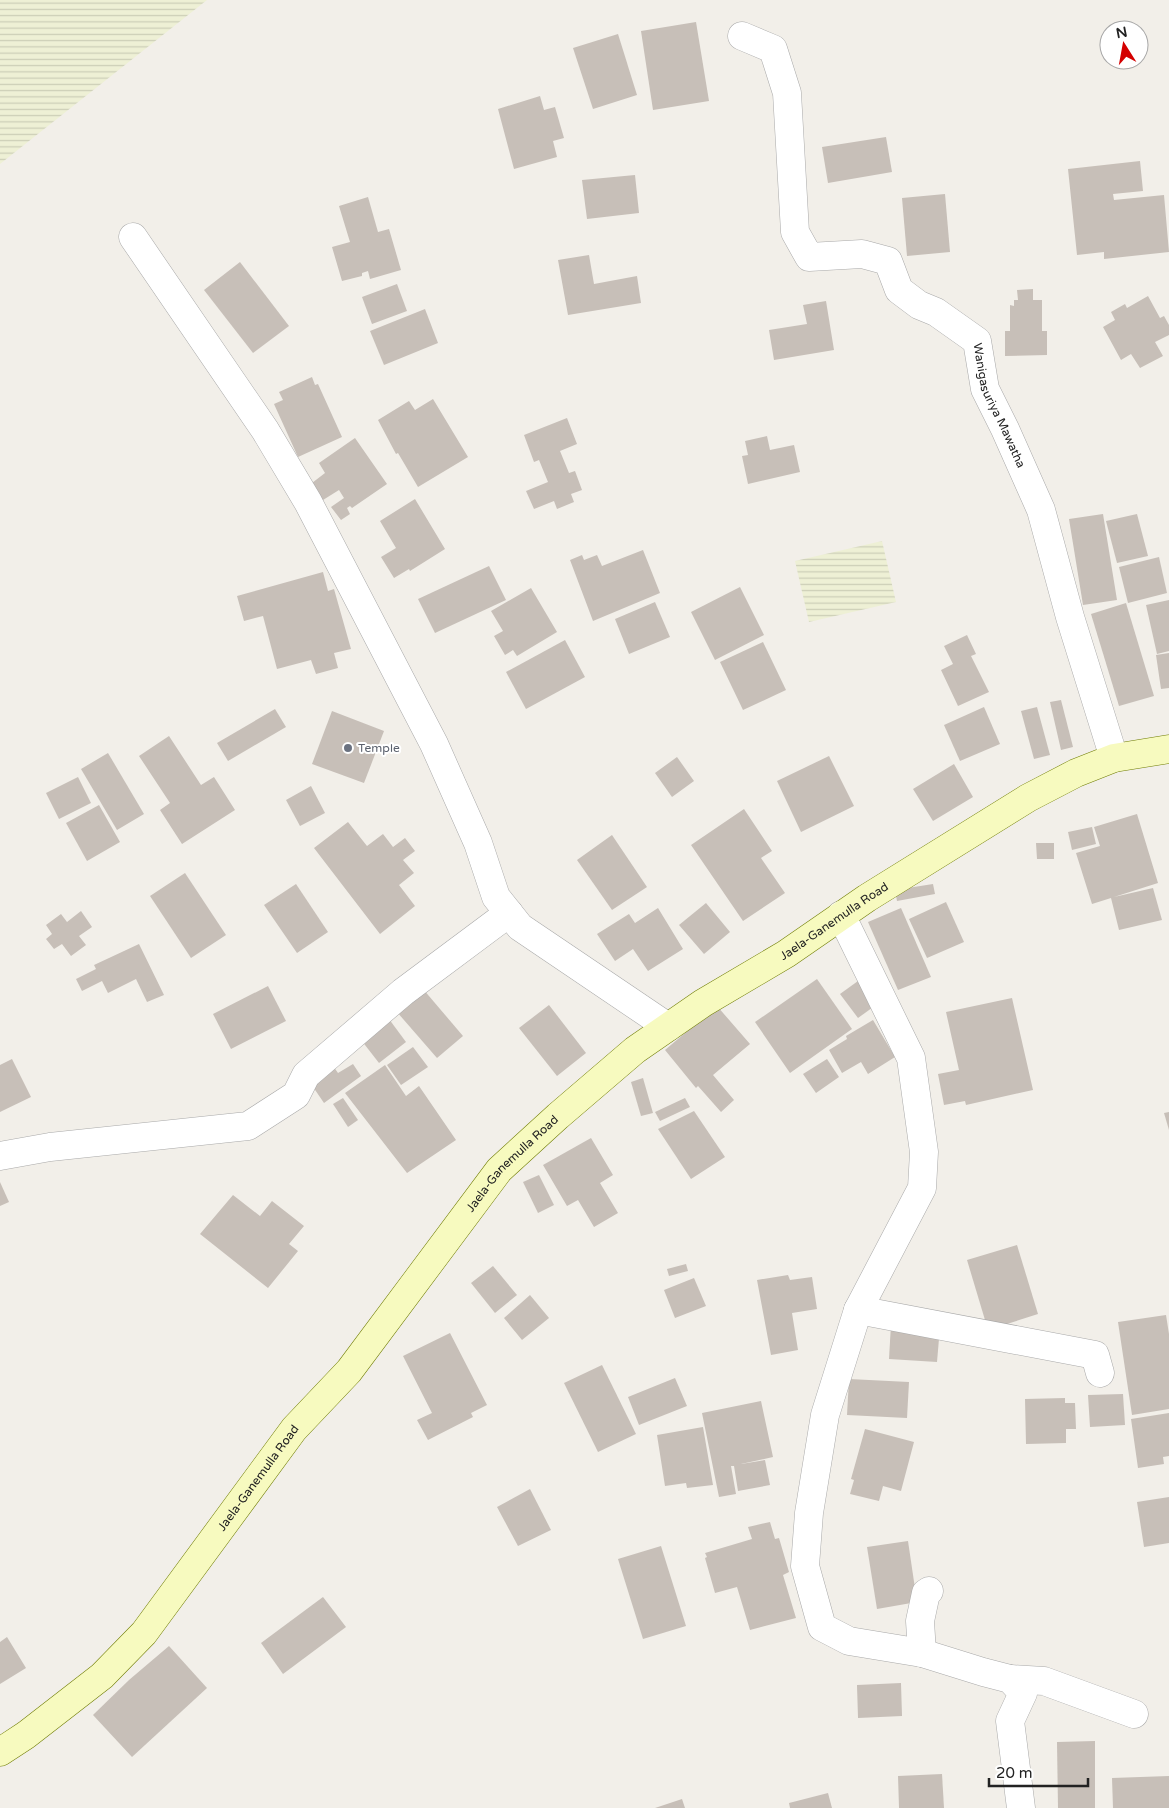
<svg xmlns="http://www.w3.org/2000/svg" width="1169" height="1808" font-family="'Varela Round',sans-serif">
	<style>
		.farmland { fill: url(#farmland-rules) }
		.building { fill: #c7bfb8 }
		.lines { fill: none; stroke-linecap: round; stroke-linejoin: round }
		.street-casing { stroke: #a9a9a9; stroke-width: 29 }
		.secondary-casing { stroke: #707d05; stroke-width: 29 }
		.street { stroke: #fff; stroke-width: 28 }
		.secondary { stroke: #f7fabf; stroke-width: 28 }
		.worship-dot { fill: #6b7280; stroke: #fff; stroke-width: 2 }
		.labels { text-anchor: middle; stroke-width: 4; stroke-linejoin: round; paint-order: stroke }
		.street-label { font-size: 12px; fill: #222; stroke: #fff }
		.worship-label { font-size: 12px; fill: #5b616d; stroke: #fff; text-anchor: start }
	</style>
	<defs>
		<pattern id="farmland-rules" width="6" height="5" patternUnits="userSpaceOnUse" patternTransform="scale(1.25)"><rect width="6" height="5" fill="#eef0d5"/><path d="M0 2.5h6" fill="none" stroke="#ccceb7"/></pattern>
	</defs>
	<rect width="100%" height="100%" fill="#f2efe9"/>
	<g class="farmland">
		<path d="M0,0H207L0,164Z"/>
		<path d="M882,541L896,602L809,622L795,561Z"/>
	</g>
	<g class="building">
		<path d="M696,22L709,101L653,110L641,31Z"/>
		<path d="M618,34L637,95L593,109L573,48Z"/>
		<path d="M540,96L544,110L555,107L564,138L553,141L557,157L514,169L498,109Z"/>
		<path d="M886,137L892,172L828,183L822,147Z"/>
		<path d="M1140,161L1143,191L1113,194L1114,200L1164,195L1169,252L1104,259V252L1077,255L1068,169Z"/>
		<path d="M635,175L639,213L587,219L582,180Z"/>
		<path d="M945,194L950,252L907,256L902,198Z"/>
		<path d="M368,197L378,232L389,229L401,270L370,279L368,271L362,273V276L342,281L332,247L350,242L339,206Z"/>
		<path d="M589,255L594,284L637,276L641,303L568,315L558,260Z"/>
		<path d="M240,262L289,326L253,353L204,290Z"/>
		<path d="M397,284L407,311L372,324L362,297Z"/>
		<path d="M1033,289V300H1042V331H1047V355L1005,356V331H1010V305L1014,306V300H1018L1017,290Z"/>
		<path d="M1148,296L1160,318L1164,316L1169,325V335L1155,342L1163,356L1140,368L1131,354L1121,360L1103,327L1115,320L1111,312L1125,304L1127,308Z"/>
		<path d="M826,301L834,350L774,360L769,330L807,324L803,305Z"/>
		<path d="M425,309L438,343L384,365L370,331Z"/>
		<path d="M312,377L315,385L318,384L342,437L298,457L274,404L283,400L279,392Z"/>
		<path d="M433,399L468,457L418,487L398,453L396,454L378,420L409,401L415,410Z"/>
		<path d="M567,418L577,444L560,451L569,473L575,471L582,490L571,494L574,502L557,509L554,501L534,509L526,491L548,482L539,460L534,462L524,435Z"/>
		<path d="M767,436L770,450L794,445L800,472L748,484L742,456L748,455L745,441Z"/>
		<path d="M355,438L387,484L352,508L350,506L347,508L350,514L341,520L331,507L344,498L339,490L323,500L312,483L325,473L319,463Z"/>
		<path d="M415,499L445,549L410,571L409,569L394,578L381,557L396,548L380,521Z"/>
		<path d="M1103,514L1117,600L1083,605L1069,519Z"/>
		<path d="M1137,514L1148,556L1117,563L1106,521Z"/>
		<path d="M643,550L660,593L593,621L570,560L582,555L584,560L597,555L602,566Z"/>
		<path d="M1159,557L1167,593L1128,603L1119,567Z"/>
		<path d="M489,566L506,600L435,633L418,599Z"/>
		<path d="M323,572L328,591L334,589L351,649L334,653L338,668L316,674L311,660L277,669L263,616L244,621L237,596Z"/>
		<path d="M740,587L764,635L715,660L691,612Z"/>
		<path d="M531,588L557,632L517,656L513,650L505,655L494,636L503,631L491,611Z"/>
		<path d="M1169,600V651L1157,654L1146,605Z"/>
		<path d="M655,602L670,637L629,654L615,619Z"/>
		<path d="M1126,603L1154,696L1119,706L1091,614Z"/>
		<path d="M967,635L976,654L971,656L989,692L958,706L941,670L953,664L944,646Z"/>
		<path d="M565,640L585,677L526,709L506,672Z"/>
		<path d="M763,642L786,690L743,710L720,662Z"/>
		<path d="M1169,653V688L1161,689L1156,655Z"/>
		<path d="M1061,700L1073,747L1061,750L1050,702Z"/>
		<path d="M984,707L1000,744L960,761L944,725Z"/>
		<path d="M1037,707L1050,755L1034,759L1021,711Z"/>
		<path d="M275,709L286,727L228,761L217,743Z"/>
		<path d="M332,711L384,731L364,783L312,764Z"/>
		<path d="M169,736L201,785L214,777L235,810L182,844L160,810L170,803L139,756Z"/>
		<path d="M108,753L144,814L117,830L81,769Z"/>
		<path d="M829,756L854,806L801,832L777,781Z"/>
		<path d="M677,757L694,781L672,797L655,773Z"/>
		<path d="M954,764L973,797L933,821L913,789Z"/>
		<path d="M78,777L91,803L59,819L46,793Z"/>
		<path d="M311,786L325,813L300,826L286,800Z"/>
		<path d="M99,805L120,842L87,861L66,823Z"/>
		<path d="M744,809L772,851L761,858L785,893L743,921L691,845Z"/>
		<path d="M1137,814L1158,883L1114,897L1153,888L1162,920L1119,930L1111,898L1092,904L1076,853L1100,846L1094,827Z"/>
		<path d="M348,822L367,846L383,834L393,847L405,838L415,851L403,860L414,873L399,885L415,906L380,934L314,848Z"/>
		<path d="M1092,827L1096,844L1072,850L1068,832Z"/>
		<path d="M612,835L647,887L612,910L577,860Z"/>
		<path d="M1036,843H1054V859H1037Z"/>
		<path d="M185,873L226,935L191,958L150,896Z"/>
		<path d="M296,884L328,932L297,953L264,905Z"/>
		<path d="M933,884L935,894L897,901L895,890Z"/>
		<path d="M946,902L964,942L927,958L909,919Z"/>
		<path d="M706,903L730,932L704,954L679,925Z"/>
		<path d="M658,908L683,949L648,971L633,949L615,961L597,934L629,914L635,923Z"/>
		<path d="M901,908L931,977L898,990L868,922Z"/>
		<path d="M81,911L92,927L79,936L86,945L71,956L62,944L54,949L46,939L52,934L46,925L61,914L67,922Z"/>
		<path d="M139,944L164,995L147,1002L136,979L108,993L102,981L82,991L76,979L96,969L94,965Z"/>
		<path d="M817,979L852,1029L790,1073L755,1022Z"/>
		<path d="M858,981L876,1005L858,1018L840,994Z"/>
		<path d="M268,986L286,1021L231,1049L213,1014Z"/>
		<path d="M423,989L463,1036L437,1058L397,1012Z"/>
		<path d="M1012,998L1033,1090L966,1105L965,1101L944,1105L938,1074L959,1070L946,1012Z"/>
		<path d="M549,1005L586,1053L557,1076L519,1028Z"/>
		<path d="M717,1006L750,1044L713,1075L734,1100L721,1112L698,1086L696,1088L665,1050Z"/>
		<path d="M386,1015L406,1042L379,1063L358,1036Z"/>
		<path d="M873,1020L895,1057L868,1074L861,1062L842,1073L829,1050L847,1039L846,1036Z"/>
		<path d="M413,1047L428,1067L401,1085L387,1065Z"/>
		<path d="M12,1059L31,1097L0,1112V1065Z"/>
		<path d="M827,1059L839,1077L816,1093L803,1074Z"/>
		<path d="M331,1063L338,1073L353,1064L361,1076L324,1103L307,1078Z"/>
		<path d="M385,1065L406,1096L419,1086L456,1140L407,1173L345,1093Z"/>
		<path d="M643,1078L653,1113L641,1116L631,1082Z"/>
		<path d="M343,1098L358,1120L348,1127L333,1104Z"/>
		<path d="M685,1098L690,1107L660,1121L655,1112Z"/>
		<path d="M694,1111L725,1157L691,1179L658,1129Z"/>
		<path d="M1169,1112V1130L1164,1113Z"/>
		<path d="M591,1138L613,1175L600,1183L618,1213L594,1227L578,1200L567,1206L543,1165Z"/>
		<path d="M539,1175L554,1205L538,1213L523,1182Z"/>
		<path d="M0,1182L9,1202L0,1206Z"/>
		<path d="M233,1195L260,1216L272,1201L304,1226L289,1244L298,1251L268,1288L200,1234Z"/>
		<path d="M1017,1245L1038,1314L988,1330L967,1260Z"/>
		<path d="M686,1264L688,1271L669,1276L667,1269Z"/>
		<path d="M493,1266L517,1295L495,1313L471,1283Z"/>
		<path d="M788,1275L790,1280L812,1277L817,1309L792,1313L798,1350L771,1355L757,1280Z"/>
		<path d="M694,1278L706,1306L675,1318L664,1290Z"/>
		<path d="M530,1295L549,1318L522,1340L504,1318Z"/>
		<path d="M1166,1315L1169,1334V1409L1132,1415L1118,1322Z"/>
		<path d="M891,1324L940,1327L937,1362L889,1359Z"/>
		<path d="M450,1333L487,1405L471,1413L473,1417L428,1440L417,1420L432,1413L403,1356Z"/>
		<path d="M602,1365L636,1434L598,1452L564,1383Z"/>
		<path d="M675,1378L687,1406L639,1425L628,1397Z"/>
		<path d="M849,1379L909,1382L907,1418L847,1415Z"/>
		<path d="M1123,1394L1125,1425L1090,1427L1088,1395Z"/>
		<path d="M1065,1398V1403H1075L1076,1429H1066V1443L1026,1444L1025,1399Z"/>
		<path d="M761,1401L773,1457L741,1464L765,1460L770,1485L738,1491L734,1466H731L736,1494L719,1497L702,1413Z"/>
		<path d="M1169,1413V1456L1163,1457L1164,1464L1138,1468L1131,1419Z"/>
		<path d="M703,1427L713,1485L687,1488L686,1483L665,1486L657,1435Z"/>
		<path d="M865,1429L914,1442L901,1491L883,1486L879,1501L850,1494L854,1480L851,1479Z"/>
		<path d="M530,1489L551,1530L518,1546L497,1507Z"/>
		<path d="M1169,1497V1543L1144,1547L1137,1502Z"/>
		<path d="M770,1522L775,1539L779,1538L789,1572L783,1575L796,1618L750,1630L737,1587L715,1593L705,1558L707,1557L705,1553L752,1539L748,1527Z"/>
		<path d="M908,1541L917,1602L877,1609L867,1547Z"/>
		<path d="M661,1546L686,1626L643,1639L618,1559Z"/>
		<path d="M323,1597L346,1627L283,1674L261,1643Z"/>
		<path d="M7,1637L26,1668L0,1684V1642Z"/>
		<path d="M169,1646L207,1688L132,1757L93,1715L129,1680Z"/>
		<path d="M901,1683L902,1716L858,1718L857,1685Z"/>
		<path d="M1095,1741V1808H1058L1057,1742Z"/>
		<path d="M942,1774L944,1808H899L898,1776Z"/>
		<path d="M1169,1776V1808H1113L1112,1778Z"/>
		<path d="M828,1793L832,1808H790L789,1803Z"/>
		<path d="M682,1799L685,1808H655Z"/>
	</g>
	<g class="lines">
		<g class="street-casing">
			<g id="street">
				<path id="s1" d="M742,36L773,49L787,93L795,232L809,257L862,254L888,261L899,290L919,305L936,312L977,341L985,389L1005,429L1041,510L1070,617L1114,758"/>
				<path d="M133,237L265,430L308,502L434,744L478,843L496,897L520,927L668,1027"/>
				<path d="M841,915L911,1058L924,1152L922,1188L858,1310L825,1415L809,1513L805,1566L822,1627L849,1641L922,1653L983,1672L1010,1679L1023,1693L1010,1721L1021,1808"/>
				<path d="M0,1156L50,1147L248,1126L296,1095L306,1075L403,992L509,913"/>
				<path d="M858,1310L1095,1355L1100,1373"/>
				<path d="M922,1653L920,1621L926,1593L929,1591"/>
				<path d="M1010,1679L1044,1681L1134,1714"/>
			</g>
		</g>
		<g class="secondary-casing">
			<g id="secondary">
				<path id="s2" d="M0,1752L26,1735L102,1676L144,1633L294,1429L349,1371L499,1170L558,1116L635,1050L703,1003L786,954L867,898L1028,798L1076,773L1114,758L1169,749"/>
			</g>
		</g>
		<use href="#street" class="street"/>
		<use href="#secondary" class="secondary"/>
	</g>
	<circle class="worship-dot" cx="348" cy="748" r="5"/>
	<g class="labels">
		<g class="street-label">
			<text dy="4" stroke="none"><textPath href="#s1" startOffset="521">Wanigasuriya Mawatha</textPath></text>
			<text dy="4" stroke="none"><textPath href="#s2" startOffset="1190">Jaela-Ganemulla Road</textPath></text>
			<text dy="4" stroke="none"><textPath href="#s2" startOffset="785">Jaela-Ganemulla Road</textPath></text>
			<text dy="4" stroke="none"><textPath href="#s2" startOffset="380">Jaela-Ganemulla Road</textPath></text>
		</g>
		<g class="worship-label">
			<text x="358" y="752">Temple</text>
		</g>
	</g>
	<g transform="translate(1124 45) rotate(349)"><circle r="24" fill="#ffffff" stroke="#a7a7a7"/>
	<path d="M0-4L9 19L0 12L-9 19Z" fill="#d40000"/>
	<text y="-8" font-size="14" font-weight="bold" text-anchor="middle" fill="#222222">N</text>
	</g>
	<path d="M989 1778v8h99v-8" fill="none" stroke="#222222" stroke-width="2.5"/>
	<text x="996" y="1778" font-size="15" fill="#222222" stroke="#ffffff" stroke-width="4" paint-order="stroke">20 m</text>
</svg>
